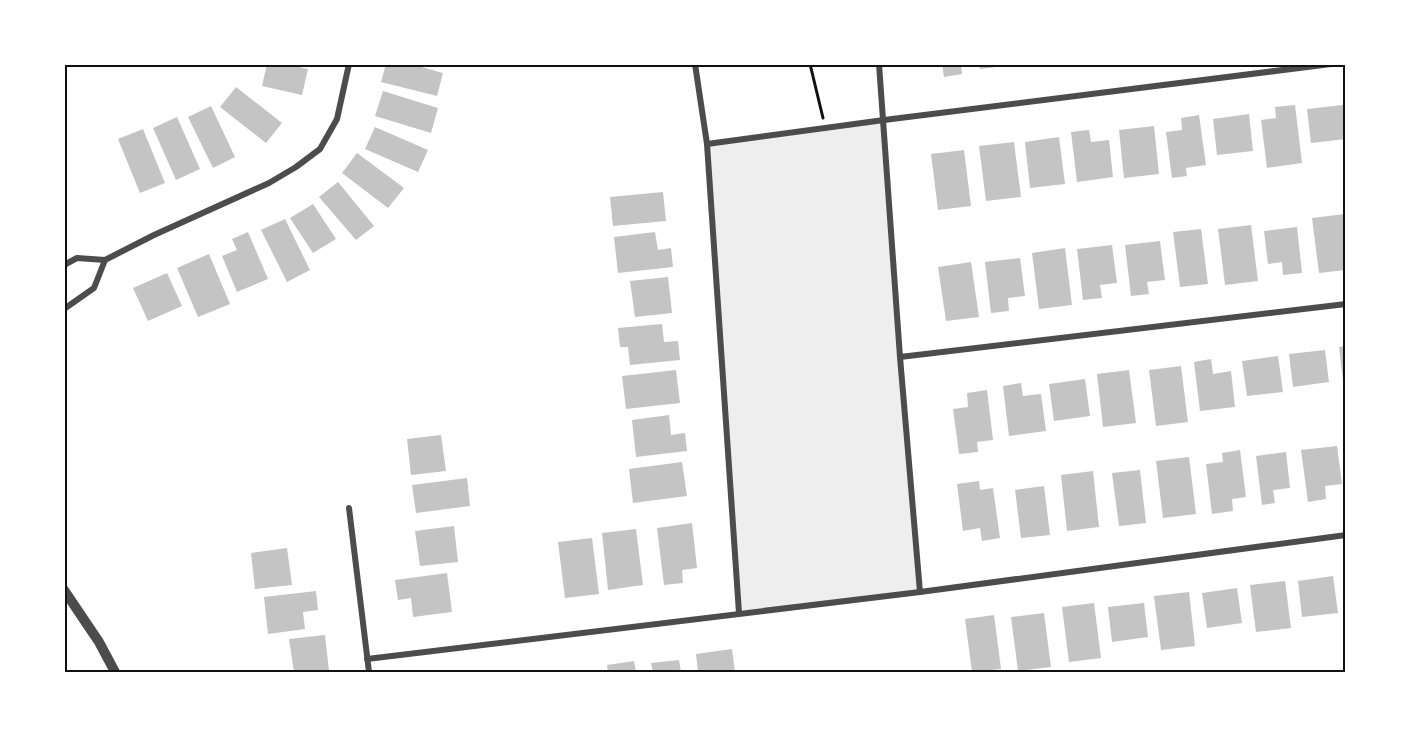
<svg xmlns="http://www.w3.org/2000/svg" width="1410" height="737" font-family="Rubik,sans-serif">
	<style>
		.green { fill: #eee }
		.building { fill: #c4c4c4 }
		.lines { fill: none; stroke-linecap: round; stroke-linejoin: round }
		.path { stroke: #111; stroke-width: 3 }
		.minor { stroke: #4c4c4c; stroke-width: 6 }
		.tertiary { stroke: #4c4c4c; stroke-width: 10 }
		.neatline { fill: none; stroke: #111; stroke-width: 2 }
	</style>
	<rect width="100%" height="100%" fill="#fff"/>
	<path class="green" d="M884,120L920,592L739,613L707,144Z"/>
	<g class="building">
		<path d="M267,64H286L308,69L302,95L262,86Z"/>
		<path d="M386,64H411L443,73L437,96L381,82Z"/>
		<path d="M942,64H961L962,74L944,77Z"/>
		<path d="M979,64H1006V66L980,69Z"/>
		<path d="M236,87L282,123L266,143L220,107Z"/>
		<path d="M383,91L438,108L431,133L375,116Z"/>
		<path d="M1295,105L1302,163L1267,168L1261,120L1276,118L1275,107Z"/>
		<path d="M1343,105L1346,139L1311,143L1307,109Z"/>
		<path d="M211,106L235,157L213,168L188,117Z"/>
		<path d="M1249,114L1253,151L1217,155L1213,119Z"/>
		<path d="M1199,115L1206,165L1186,168L1187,176L1172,178L1166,132L1182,130L1181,118Z"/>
		<path d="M177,117L200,169L176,180L153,128Z"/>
		<path d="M1154,126L1159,174L1124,178L1119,130Z"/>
		<path d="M375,127L428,150L418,172L365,149Z"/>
		<path d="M143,129L165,183L140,193L118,139Z"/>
		<path d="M1089,130L1091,142L1109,140L1113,177L1077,182L1071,132Z"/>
		<path d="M1059,137L1065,184L1030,188L1025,142Z"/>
		<path d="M1014,142L1021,197L986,201L979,146Z"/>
		<path d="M964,150L971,206L938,210L931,154Z"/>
		<path d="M357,153L404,188L388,208L342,173Z"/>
		<path d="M338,182L374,226L356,240L319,197Z"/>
		<path d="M663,192L666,221L613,226L610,197Z"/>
		<path d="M313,204L336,239L313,253L290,218Z"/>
		<path d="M1345,214L1346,270L1319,273L1312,218Z"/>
		<path d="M285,219L310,270L287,282L261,230Z"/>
		<path d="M1251,225L1258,281L1225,285L1218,229Z"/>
		<path d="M1297,227L1302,273L1283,275L1282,262L1268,264L1264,231Z"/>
		<path d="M1201,229L1208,284L1180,287L1173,232Z"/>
		<path d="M248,232L268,279L237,292L222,256L237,250L232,239Z"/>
		<path d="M655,232L658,250L671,248L673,267L618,273L614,237Z"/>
		<path d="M1160,241L1165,280L1147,282L1149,294L1131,296L1125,245Z"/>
		<path d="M1112,245L1117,283L1100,285L1102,298L1083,300L1077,249Z"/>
		<path d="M1065,248L1072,305L1039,309L1032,253Z"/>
		<path d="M209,254L230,304L198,317L177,268Z"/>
		<path d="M1020,258L1025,296L1008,298L1009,311L991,313L985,262Z"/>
		<path d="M971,262L979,317L946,321L938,267Z"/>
		<path d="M167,273L182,306L148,321L133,288Z"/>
		<path d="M668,277L672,313L635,317L630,281Z"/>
		<path d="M662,324L664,342L678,341L680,360L630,365L628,347H620L618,328Z"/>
		<path d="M1346,346V388L1344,389L1339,347Z"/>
		<path d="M1325,350L1329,382L1293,387L1289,354Z"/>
		<path d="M1278,356L1283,392L1247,396L1242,361Z"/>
		<path d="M1211,359L1213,374L1231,371L1235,407L1200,411L1194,362Z"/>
		<path d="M1181,366L1188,422L1156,426L1149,370Z"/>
		<path d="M676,370L680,403L626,409L622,376Z"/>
		<path d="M1129,370L1136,423L1103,427L1097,374Z"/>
		<path d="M1085,379L1090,416L1054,421L1049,384Z"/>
		<path d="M1021,383L1023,396L1041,394L1046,431L1009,436L1003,386Z"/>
		<path d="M987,390L993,440L977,442L978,452L959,454L953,409L968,407L967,393Z"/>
		<path d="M669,415L671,435L685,433L687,451L636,457L632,420Z"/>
		<path d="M441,435L446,471L411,475L407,439Z"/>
		<path d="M1337,446L1342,484L1325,486L1326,499L1308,502L1301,450Z"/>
		<path d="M1240,450L1246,497L1232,499L1233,511L1212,514L1206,464L1223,462L1222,453Z"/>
		<path d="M1286,452L1290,488L1273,490L1275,503L1262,505L1256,456Z"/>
		<path d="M1189,457L1196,514L1163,518L1156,461Z"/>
		<path d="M682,462L687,496L633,503L629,469Z"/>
		<path d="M1140,470L1146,523L1119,526L1112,473Z"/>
		<path d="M1093,471L1099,527L1067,531L1061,475Z"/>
		<path d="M467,478L470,506L416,513L412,485Z"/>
		<path d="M979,481L980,490L993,488L1000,538L982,541L980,528L963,531L957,484Z"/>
		<path d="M1044,486L1050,535L1021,538L1015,490Z"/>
		<path d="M692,523L697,568L682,570L683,583L664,585L657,528Z"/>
		<path d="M454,526L458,562L420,566L415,531Z"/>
		<path d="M636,529L643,585L608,590L602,533Z"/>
		<path d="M592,538L599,594L565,598L558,542Z"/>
		<path d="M287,548L292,585L255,589L251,553Z"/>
		<path d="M447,573L452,612L413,617L411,598L398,600L395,580Z"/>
		<path d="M1333,576L1338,613L1302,617L1298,581Z"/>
		<path d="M1285,581L1291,628L1256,632L1250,585Z"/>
		<path d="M1237,588L1242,623L1207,628L1202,593Z"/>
		<path d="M316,591L318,610L303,612L305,629L268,634L264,597Z"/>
		<path d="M1189,592L1195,646L1161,650L1154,596Z"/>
		<path d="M1094,603L1101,658L1069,662L1062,607Z"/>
		<path d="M1144,603L1148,637L1112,642L1108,607Z"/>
		<path d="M1044,613L1051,667L1018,671L1011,617Z"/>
		<path d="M994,615L1001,669L972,672L965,619Z"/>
		<path d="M325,635L329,671L294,672L289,639Z"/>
		<path d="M732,649L735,672H698L696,654Z"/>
		<path d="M679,660L681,672H653L651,663Z"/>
		<path d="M634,661L636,672H608L607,665Z"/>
	</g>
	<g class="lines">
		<path class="path" d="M810,64L823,118"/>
		<g class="minor">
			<path d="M695,64L707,144L739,613"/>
			<path d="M879,64L900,357L920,592"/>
			<path d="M707,144L884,120L1331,64"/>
			<path d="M64,265L77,258L105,260L154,235L269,183L296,167L320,149L337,119L349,64"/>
			<path d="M64,309L94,288L105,260"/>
			<path d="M900,357L1346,304"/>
			<path d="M349,508L369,672"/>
			<path d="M367,659L920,592L1346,535"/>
		</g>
		<path class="tertiary" d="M64,590L99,642L115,672"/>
	</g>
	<rect width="1410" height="737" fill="none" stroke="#ffffff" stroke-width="132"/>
	<rect x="66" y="66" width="1278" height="605" class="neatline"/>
</svg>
